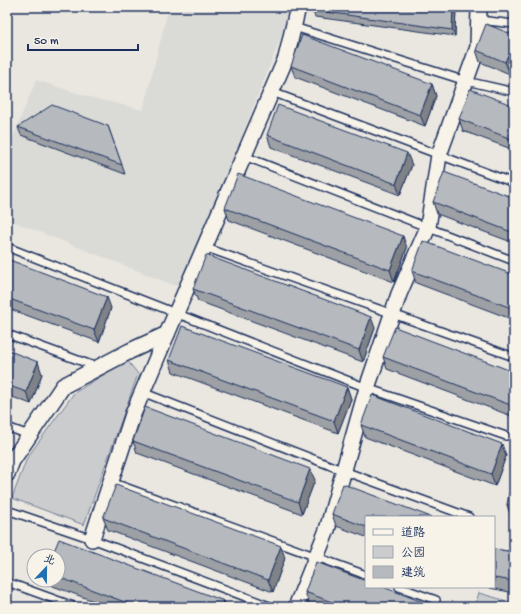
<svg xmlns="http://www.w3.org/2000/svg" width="521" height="614" font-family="'Gochi Hand','LXGW WenKai TC',sans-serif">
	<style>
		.built { fill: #dadad6 }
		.green { fill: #cbcccd; stroke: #737e96 }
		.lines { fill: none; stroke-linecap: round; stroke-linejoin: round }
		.lane-casing { stroke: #1b2f5e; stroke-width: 10 }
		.street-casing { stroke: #1b2f5e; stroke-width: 18 }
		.lane { stroke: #f7f3e8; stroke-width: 7 }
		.street { stroke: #f7f3e8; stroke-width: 15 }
		.wall { fill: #9da0a4; stroke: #1b2f5e }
		.shaded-wall { fill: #7f8286; stroke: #1b2f5e }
		.building { fill: #b6babf; stroke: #1b2f5e }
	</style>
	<rect width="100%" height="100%" fill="#eae7e0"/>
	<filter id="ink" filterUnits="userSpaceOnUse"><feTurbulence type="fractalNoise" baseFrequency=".025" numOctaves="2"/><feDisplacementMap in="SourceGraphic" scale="8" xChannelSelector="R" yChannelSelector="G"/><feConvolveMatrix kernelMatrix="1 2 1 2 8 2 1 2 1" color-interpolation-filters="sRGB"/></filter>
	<g filter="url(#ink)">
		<path class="built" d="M169,7H293L181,288L7,219V152L36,80L89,97L143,110Z"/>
		<g class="green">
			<path d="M127,360L138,374L84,525L12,498L27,458L74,393Z"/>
			<path d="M479,593L514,603V607H474Z"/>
		</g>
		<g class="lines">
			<g class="lane-casing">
				<g id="lane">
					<path d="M479,20L514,24"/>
					<path d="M294,27L466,81L514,92"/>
					<path d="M272,92L514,183"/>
					<path d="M244,156L514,261"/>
					<path d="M7,247L367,388L506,436"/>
					<path d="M204,247L514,357"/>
					<path d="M7,334L97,367"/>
					<path d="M142,392L344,471L469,517"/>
					<path d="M7,427L29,435"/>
					<path d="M111,482L366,575"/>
					<path d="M7,510L92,539L272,607"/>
					<path d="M7,582L76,607"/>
					<path d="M399,587L436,600"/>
				</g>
			</g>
			<g class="street-casing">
				<g id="street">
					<path d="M7,474L12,461L63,386L130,351L167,334L286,58L298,7"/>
					<path d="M92,539L133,414L167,334"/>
					<path d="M296,607L327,530L367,388L399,294L428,227L439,155L478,47L479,7"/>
				</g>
			</g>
			<use href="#lane" class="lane"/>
			<use href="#street" class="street"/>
		</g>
		<g class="wall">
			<path d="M313,7H456L455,36L315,17L312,10Z"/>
			<path d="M514,35V68L512,67L510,74L480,62L476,50Z"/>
			<path d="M291,66L432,84L436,96L425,126L295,77Z"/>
			<path d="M514,106V150L463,131L459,119Z"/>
			<path d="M108,126L125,174L21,135L18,127Z"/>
			<path d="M267,135L412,165L400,195L271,147Z"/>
			<path d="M514,198V243L437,214L433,202Z"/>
			<path d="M225,208L407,248L394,282L229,220Z"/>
			<path d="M7,259L111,308L99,342L7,308Z"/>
			<path d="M412,271L514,275V320L416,283Z"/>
			<path d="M193,289L375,328L363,362L198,301Z"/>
			<path d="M7,350L42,374L31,404L7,395Z"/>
			<path d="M383,357L514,372V417L387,369Z"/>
			<path d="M169,360L347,387L351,399L338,433L173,372Z"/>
			<path d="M361,425L506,456L495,486L365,437Z"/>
			<path d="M133,441L315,480L302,514L137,453Z"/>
			<path d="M514,477V517H511L507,505Z"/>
			<path d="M332,514L366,517V537L336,526Z"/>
			<path d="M103,518L285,558L273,592L108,530Z"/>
			<path d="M494,549L514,552V593L490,588V587H494Z"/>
			<path d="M58,556L224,601L226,607H110L50,585L49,580H58Z"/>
			<path d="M305,592L436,607H318L309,604Z"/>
		</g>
		<g class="shaded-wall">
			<path d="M453,7H456L455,36L452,30Z"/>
			<path d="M508,55L512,67L510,74L505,62Z"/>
			<path d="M432,84L436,96L425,126L420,115Z"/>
			<path d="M407,153L412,165L400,195L396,184Z"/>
			<path d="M403,236L407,248L394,282L390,270Z"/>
			<path d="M107,297L111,308L99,342L94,330Z"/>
			<path d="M371,317L375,328L363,362L359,350Z"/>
			<path d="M38,362L42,374L31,404L26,392Z"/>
			<path d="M347,387L351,399L338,433L334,421Z"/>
			<path d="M502,444L506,456L495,486L491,474Z"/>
			<path d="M310,469L315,480L302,514L298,502Z"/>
			<path d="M281,546L285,558L273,592L268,580Z"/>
			<path d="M224,601L226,607H222Z"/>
		</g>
		<g class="building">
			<path d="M313,7H453L452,30L312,10Z"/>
			<path d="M486,24L514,35V57L508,55L505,62L476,50Z"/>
			<path d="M302,35L432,84L420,115L291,66Z"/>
			<path d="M470,89L514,106V140L459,119Z"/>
			<path d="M52,105L108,126L122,165L18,127Z"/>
			<path d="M278,105L407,153L396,184L267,135Z"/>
			<path d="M444,172L514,198V233L433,202Z"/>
			<path d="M238,174L403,236L390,270L225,208Z"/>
			<path d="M423,241L514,275V309L412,271Z"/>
			<path d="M206,255L371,317L359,350L193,289Z"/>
			<path d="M7,259L107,297L94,330L7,298Z"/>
			<path d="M182,326L347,387L334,421L169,360Z"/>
			<path d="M395,327L514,372V403L513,406L383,357Z"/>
			<path d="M7,350L38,362L26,392L7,385Z"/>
			<path d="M372,395L502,444L491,474L361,425Z"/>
			<path d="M145,407L310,469L298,502L133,441Z"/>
			<path d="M512,476L514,477V506L507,505Z"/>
			<path d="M343,484L431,517H366V527L332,514Z"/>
			<path d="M116,485L281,546L268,580L103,518Z"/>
			<path d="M59,539L224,601L222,607H138L58,577V556H52Z"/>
			<path d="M494,549L514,552V581L494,578Z"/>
			<path d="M316,562L366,581V587H383L436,607H345L305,592Z"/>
		</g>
	</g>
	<rect width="521" height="614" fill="none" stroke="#f7f3e8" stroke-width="24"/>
	<rect x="12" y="12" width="497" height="590" fill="none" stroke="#1b2f5e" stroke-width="1.5" filter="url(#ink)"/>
	<rect x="365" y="516" width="130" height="72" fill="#f7f3e8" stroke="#9fa5b1"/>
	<rect x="373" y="529" width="20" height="6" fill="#f7f3e8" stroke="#9fa5b1"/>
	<text x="401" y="536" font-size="12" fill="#1b2f5e">道路</text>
	<rect x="373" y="546" width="20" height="12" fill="#cbcccd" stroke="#9fa5b1"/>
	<text x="401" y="556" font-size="12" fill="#1b2f5e">公园</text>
	<rect x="373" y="566" width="20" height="12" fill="#b6babf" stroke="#9fa5b1"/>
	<text x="401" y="576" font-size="12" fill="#1b2f5e">建筑</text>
	<g transform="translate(46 568) rotate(22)"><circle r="19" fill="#f7f3e8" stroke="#9fa5b1"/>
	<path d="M0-3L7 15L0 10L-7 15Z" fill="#1f6fb2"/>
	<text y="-6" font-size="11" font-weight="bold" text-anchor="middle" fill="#1b2f5e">北</text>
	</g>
	<path d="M28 44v6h110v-6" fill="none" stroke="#1b2f5e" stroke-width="2"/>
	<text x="34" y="44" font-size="12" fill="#1b2f5e" stroke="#f7f3e8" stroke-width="3" paint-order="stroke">50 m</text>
</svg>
